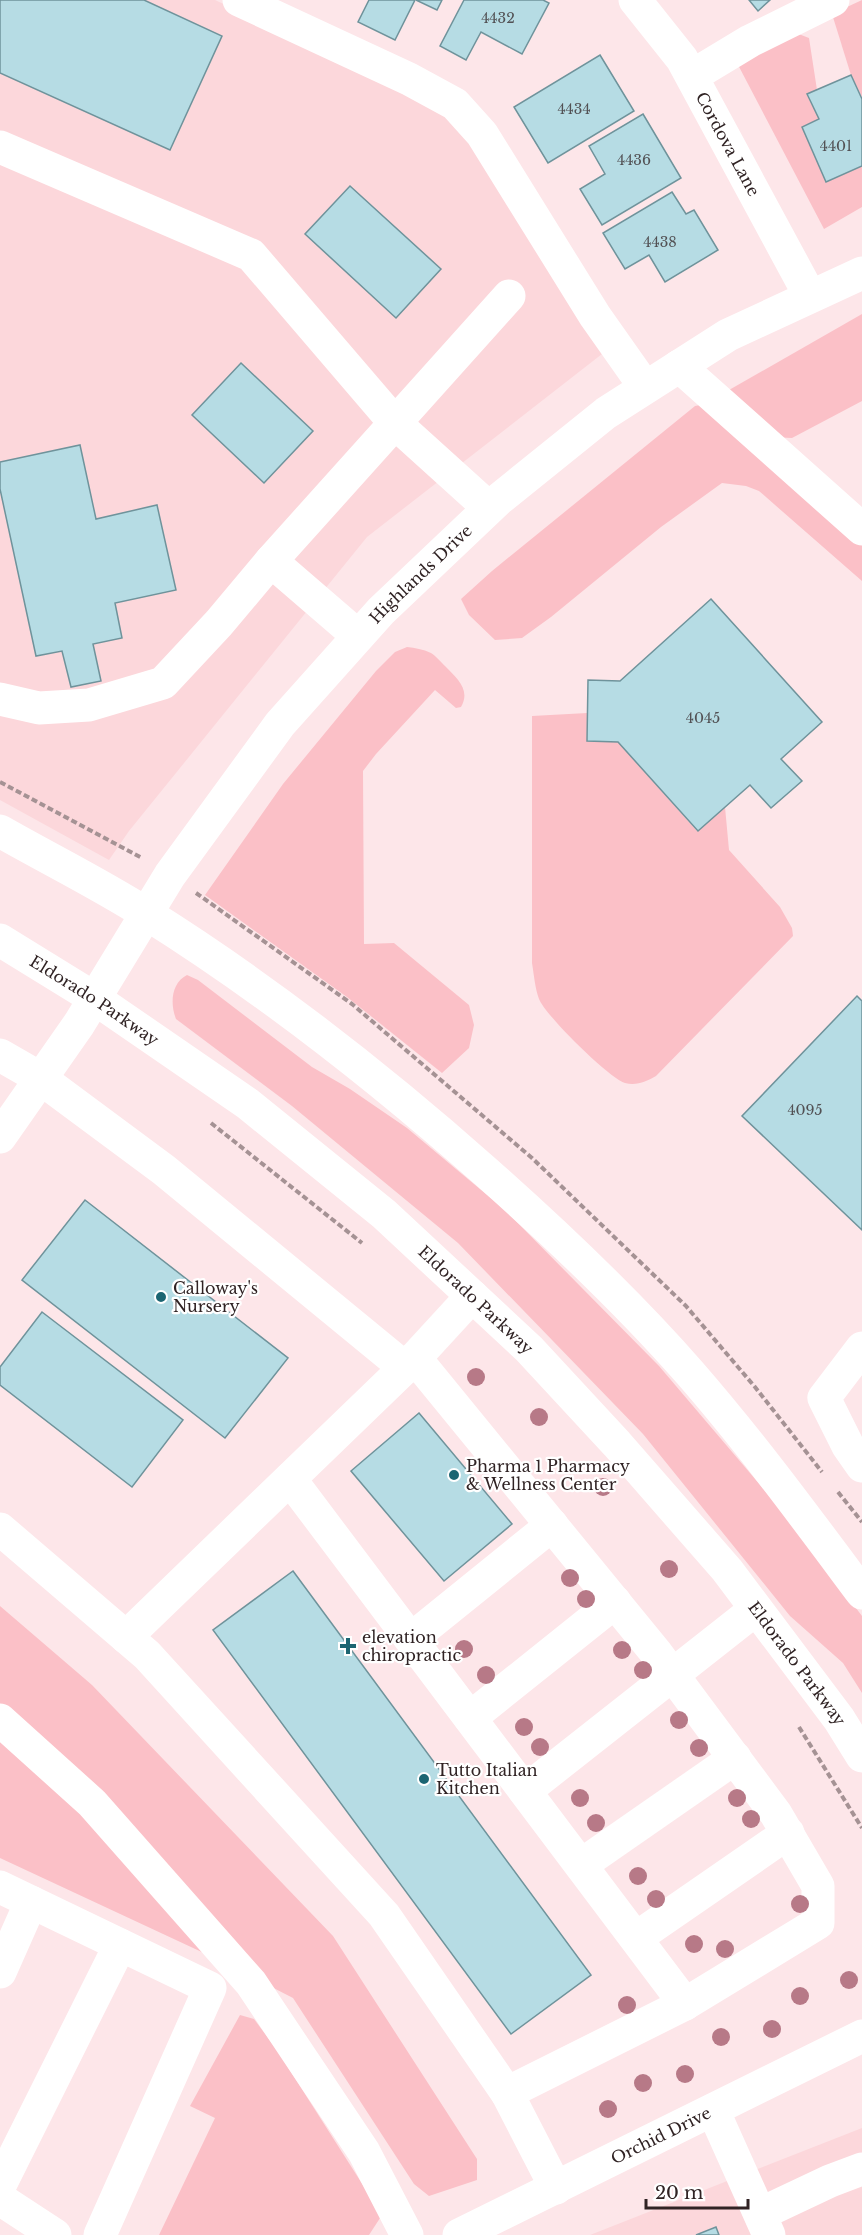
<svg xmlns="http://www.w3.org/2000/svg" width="862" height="2235" font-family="'Libre Baskerville',serif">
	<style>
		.built { fill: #fcd7db }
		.green { fill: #fbc0c7 }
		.building { fill: #b6dce4; stroke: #6f939b; stroke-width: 1.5 }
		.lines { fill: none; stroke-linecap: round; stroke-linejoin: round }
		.path { stroke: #a59294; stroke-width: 4; stroke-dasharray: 6 3; stroke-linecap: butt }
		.minor { stroke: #fff; stroke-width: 33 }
		.major { stroke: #fff; stroke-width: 33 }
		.tree { fill: #b77987 }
		.poi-dot { fill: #1c6572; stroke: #fff; stroke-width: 2 }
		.labels { text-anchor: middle; stroke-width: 4.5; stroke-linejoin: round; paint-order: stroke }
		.number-label { font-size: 14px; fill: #525154 }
		.street-label { font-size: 16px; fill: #302324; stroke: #fff }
		.poi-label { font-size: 16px; fill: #302324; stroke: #fff; text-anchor: start }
	</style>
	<rect width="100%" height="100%" fill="#fde6e9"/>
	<g class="built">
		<path d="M0,0H215L429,100L461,123L602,354L367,537L129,831L109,860L0,800Z"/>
		<path d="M862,2128V2235H590Z"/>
	</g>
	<g class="green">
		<path d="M862,0V97L851,75L832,14Z"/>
		<path d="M796,33L809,38L817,90L807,95L819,119L802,127L826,182L862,166V207L824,229L736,61Z"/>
		<path d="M862,314V401L792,438L770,437L722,394Z"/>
		<path d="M706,404L862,544V581L759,491L746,486L722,483L661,527L551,617L522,638L495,640L469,615L461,599L492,571L695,406Z"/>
		<path d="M407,647C415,648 423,649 431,653C436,656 441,662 445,666C457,678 471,690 461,707L456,708L435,690L376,754L363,771L364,944L394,943L469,1005L474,1025L469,1048L442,1073L347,997L205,895L283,784L376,671L395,652Z"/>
		<path d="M587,713V741L618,742L697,831L725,807L729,850L780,907L792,928L793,936L656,1076C647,1081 637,1086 625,1083C610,1079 545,1015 539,999C535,988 534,975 532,963V716Z"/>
		<path d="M187,975L198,980L312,1067L350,1089L407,1128L505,1210L659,1366L784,1513L862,1616V1693L843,1663L790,1616L643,1434L458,1243L292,1106L176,1019C170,1004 171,983 187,975Z"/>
		<path d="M0,1606L92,1685L333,1936L477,2159V2180L429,2196L414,2184L293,1998L221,1961L0,1858Z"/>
		<path d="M240,2015L254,2019L277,2050L382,2215L369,2235H159L215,2118L190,2106Z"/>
	</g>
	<g class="building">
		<path d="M0,0H144L222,36L170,150L0,73Z"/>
		<path d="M369,0H415L395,40L358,22Z"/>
		<path d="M416,0H442L437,10Z"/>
		<path d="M464,0H543L549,3L522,54L481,32L466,60L440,46Z"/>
		<path d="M749,0H770L758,11Z"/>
		<path d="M600,55L634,111L548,163L514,107Z"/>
		<path d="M851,75L862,99V166L826,182L802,127L819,119L807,94Z"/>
		<path d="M643,114L681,178L602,225L580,189L605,174L589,146Z"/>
		<path d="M350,186L441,269L396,318L305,234Z"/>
		<path d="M672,192L686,214L694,210L718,250L665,282L649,255L625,269L603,233Z"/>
		<path d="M241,363L313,431L264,483L192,415Z"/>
		<path d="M80,445L96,519L157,505L176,590L115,603L122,638L93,644L101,681L71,687L62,651L36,656L0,489V462Z"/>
		<path d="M711,599L822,722L781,759L802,781L771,808L750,785L698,831L618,742L587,741L588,680L620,681Z"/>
		<path d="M857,996L862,1001V1230L742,1116Z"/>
		<path d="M85,1200L288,1358L225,1438L22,1280Z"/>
		<path d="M42,1312L183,1420L132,1487L0,1385V1367Z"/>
		<path d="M419,1413L512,1524L444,1581L351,1471Z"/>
		<path d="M293,1571L591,1975L511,2034L213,1630Z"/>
		<path d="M716,2227L719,2235H696Z"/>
	</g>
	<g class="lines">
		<g class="path">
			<path d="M0,782L142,858"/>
			<path d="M196,893L352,1004L532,1158L686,1306L755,1387L822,1472"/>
			<path d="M211,1123L362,1243"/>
			<path d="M838,1492L862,1522"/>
			<path d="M799,1727L862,1828"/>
		</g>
		<g class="minor">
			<path d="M239,0L409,79L455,104L482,134L595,316L645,387"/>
			<path id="s1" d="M635,0L682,59L810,296"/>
			<path d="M692,76L750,41L833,0"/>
			<path d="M0,147L251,255L395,423L509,296"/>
			<path d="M679,366L862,529"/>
			<path d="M271,561L395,423L489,508"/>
			<path d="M0,699L39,708L89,705L163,683L219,623L271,561L358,636"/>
			<path d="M0,1055L40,1078L164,1170L405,1368"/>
			<path id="s2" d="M0,1137L79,1024L170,875L280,724L381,611L498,500L606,413L728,335L862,273"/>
			<path d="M862,1348L824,1398L848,1446L862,1466"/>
			<path d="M415,1358L472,1296"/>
			<path d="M290,1479L685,2004"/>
			<path d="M0,1529L147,1655L384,1915L507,2093L556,2188"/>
			<path d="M126,1637L415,1358L657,1654L776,1814L818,1886V1923L685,2004L507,2093"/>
			<path d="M411,1639L552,1525"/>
			<path d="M470,1718L615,1602"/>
			<path d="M0,1720L92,1803L251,1983L364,2152L407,2235"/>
			<path d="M525,1791L756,1609"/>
			<path d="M581,1865L735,1758"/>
			<path d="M0,1887L210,1988L100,2235"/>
			<path d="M636,1938L788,1833"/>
			<path d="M0,1972L31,1902"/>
			<path d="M713,2110L769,2235"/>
			<path d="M0,2185L120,1945"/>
			<path d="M0,2199L55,2235"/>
			<path d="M760,2214L830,2181L862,2169"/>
			<path id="s3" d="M459,2235L862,2036"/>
		</g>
		<g class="major">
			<path d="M0,831C49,859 100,884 147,914C268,990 380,1078 486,1172C557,1235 627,1301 690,1373C751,1443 806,1518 862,1593"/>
			<path id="s4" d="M0,940L94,998L248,1104L384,1214L529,1349L617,1444L727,1570L839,1719L862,1756"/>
		</g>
	</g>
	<g class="tree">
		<circle cx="476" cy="1377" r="9"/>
		<circle cx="539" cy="1417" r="9"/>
		<circle cx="603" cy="1487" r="9"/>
		<circle cx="669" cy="1569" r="9"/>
		<circle cx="570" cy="1578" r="9"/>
		<circle cx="586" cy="1599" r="9"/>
		<circle cx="464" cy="1649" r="9"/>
		<circle cx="622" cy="1650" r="9"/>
		<circle cx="643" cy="1670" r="9"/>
		<circle cx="486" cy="1675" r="9"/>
		<circle cx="679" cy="1720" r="9"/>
		<circle cx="524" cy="1727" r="9"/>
		<circle cx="540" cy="1747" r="9"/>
		<circle cx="699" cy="1748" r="9"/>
		<circle cx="580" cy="1798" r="9"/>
		<circle cx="737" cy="1798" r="9"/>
		<circle cx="751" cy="1819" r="9"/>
		<circle cx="596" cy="1823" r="9"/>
		<circle cx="638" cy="1876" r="9"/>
		<circle cx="656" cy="1899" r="9"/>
		<circle cx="800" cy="1904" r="9"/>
		<circle cx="694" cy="1944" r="9"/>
		<circle cx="725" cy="1949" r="9"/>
		<circle cx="849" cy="1980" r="9"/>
		<circle cx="800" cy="1996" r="9"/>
		<circle cx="627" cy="2005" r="9"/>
		<circle cx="772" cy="2029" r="9"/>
		<circle cx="721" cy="2037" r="9"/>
		<circle cx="685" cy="2074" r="9"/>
		<circle cx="643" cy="2083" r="9"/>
		<circle cx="608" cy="2109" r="9"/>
	</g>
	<g class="poi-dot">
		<circle cx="161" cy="1297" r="6"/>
		<circle cx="454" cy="1475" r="6"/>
		<path d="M345 1637h6v6h6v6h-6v6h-6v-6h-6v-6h6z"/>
		<circle cx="424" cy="1779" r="6"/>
	</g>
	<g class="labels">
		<g class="number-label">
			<text x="498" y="23">4432</text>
			<text x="574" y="114">4434</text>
			<text x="836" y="151">4401</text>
			<text x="634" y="165">4436</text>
			<text x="660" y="247">4438</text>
			<text x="703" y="723">4045</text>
			<text x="805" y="1115">4095</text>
		</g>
		<g class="street-label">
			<text dy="6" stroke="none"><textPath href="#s1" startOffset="172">Cordova Lane</textPath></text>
			<text dy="6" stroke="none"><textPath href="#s2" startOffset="705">Highlands Drive</textPath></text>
			<text dy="6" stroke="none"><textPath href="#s4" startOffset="112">Eldorado Parkway</textPath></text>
			<text dy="6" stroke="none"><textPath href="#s4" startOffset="598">Eldorado Parkway</textPath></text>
			<text dy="6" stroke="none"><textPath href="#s4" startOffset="1084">Eldorado Parkway</textPath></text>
			<text dy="6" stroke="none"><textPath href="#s3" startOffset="225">Orchid Drive</textPath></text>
		</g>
		<g class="poi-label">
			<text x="173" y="1294">Calloway's<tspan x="173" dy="18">Nursery</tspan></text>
			<text x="466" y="1472">Pharma 1 Pharmacy<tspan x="466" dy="18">&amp; Wellness Center</tspan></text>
			<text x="362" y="1643">elevation<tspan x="362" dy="18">chiropractic</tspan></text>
			<text x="436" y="1776">Tutto Italian<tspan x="436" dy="18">Kitchen</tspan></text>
		</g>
	</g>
	<path d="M646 2199v9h102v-9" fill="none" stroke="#302324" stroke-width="3"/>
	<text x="655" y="2199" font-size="18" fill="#302324" stroke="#ffffff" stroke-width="4.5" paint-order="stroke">20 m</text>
</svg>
